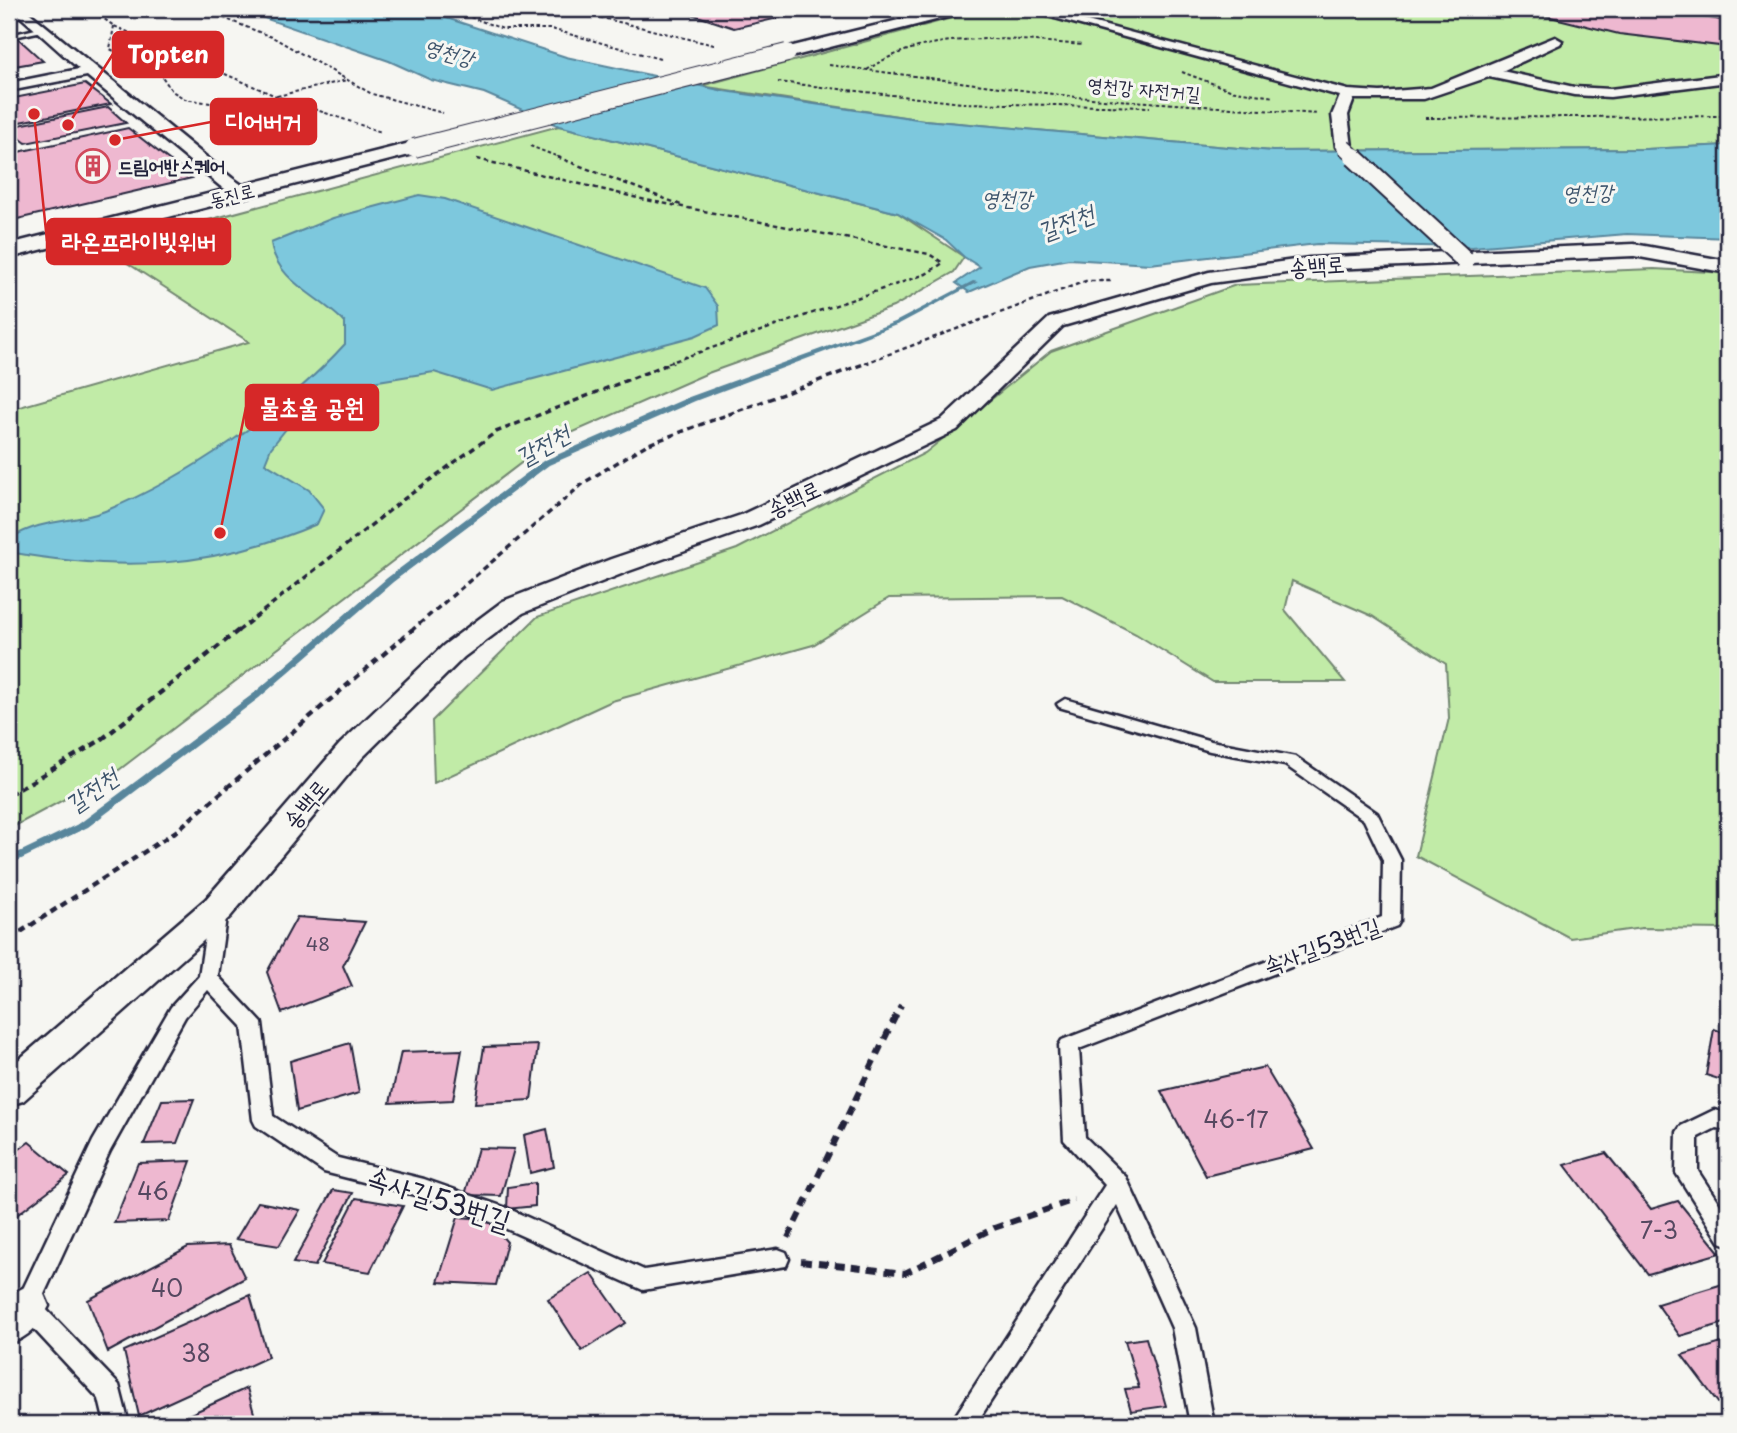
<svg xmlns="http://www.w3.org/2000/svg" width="1737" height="1433" font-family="'Playpen Sans','Poor Story',sans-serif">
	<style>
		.green { fill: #c1eba7; stroke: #728671; stroke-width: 2 }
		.water { fill: #7dc8dd; stroke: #59869c; stroke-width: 2 }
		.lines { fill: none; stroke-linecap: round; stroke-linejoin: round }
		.stream { fill: #59869c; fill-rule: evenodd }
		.building { fill: #eeb8d0; stroke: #22223b; stroke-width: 2 }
		.service-casing { stroke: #22223b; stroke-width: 5 }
		.minor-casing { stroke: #22223b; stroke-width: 5 }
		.tertiary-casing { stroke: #22223b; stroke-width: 5 }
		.path-far4 { stroke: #22223b; stroke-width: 2; stroke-dasharray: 3.5 2.5; stroke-linecap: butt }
		.path-far3 { stroke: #22223b; stroke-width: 2.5; stroke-dasharray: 4.5 3.5; stroke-linecap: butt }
		.path-far2 { stroke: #22223b; stroke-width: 3.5; stroke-dasharray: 6 4.5; stroke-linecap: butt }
		.path-far1 { stroke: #22223b; stroke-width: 4.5; stroke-dasharray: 7 5; stroke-linecap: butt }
		.path { stroke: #22223b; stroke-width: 6; stroke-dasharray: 10 7; stroke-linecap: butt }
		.service { fill: #f6f6f2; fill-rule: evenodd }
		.minor { fill: #f6f6f2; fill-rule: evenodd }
		.tertiary { fill: #f6f6f2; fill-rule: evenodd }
		.minor-bridge-far1-casing { stroke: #22223b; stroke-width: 17; stroke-linecap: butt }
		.minor-bridge-casing { stroke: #22223b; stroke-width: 22; stroke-linecap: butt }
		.tertiary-bridge-casing { stroke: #22223b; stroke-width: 20; stroke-linecap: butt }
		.minor-bridge-far1 { stroke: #f6f6f2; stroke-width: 14 }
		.minor-bridge { stroke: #f6f6f2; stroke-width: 18 }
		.tertiary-bridge { stroke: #f6f6f2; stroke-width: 18 }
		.labels { text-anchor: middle; stroke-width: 6; stroke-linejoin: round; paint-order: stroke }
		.far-street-label { font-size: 19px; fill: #22223b; stroke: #f6f6f2 }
		.far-poi-label { font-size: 19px; font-weight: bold; fill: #22223b; stroke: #f6f6f2; text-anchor: start }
		.number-label { font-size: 19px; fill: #554860 }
		.far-water-label { font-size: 21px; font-style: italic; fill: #3d546c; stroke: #f6f6f2 }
		.street-label { font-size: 23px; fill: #22223b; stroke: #f6f6f2 }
		.near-number-label { font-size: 23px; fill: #554860 }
		.water-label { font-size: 24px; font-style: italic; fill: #3d546c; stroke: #f6f6f2 }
		.near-street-label { font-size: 28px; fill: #22223b; stroke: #f6f6f2 }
		.leader { fill: none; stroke: #d62828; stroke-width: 2.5 }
		.callout-dot { fill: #d62828; stroke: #f6f6f2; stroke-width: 2.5 }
		.callout { fill: #d62828; stroke: #d62828; stroke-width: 2.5 }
		.callout-label { font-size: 24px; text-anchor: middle; font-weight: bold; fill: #fff }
	</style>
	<rect width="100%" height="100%" fill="#f6f6f2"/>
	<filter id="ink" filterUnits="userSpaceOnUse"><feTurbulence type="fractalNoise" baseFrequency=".0143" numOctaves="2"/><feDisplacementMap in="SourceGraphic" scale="14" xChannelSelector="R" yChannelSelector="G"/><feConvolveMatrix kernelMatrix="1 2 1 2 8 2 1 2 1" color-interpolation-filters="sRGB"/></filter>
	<g filter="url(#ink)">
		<g class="green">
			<path d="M985,9H1728V145L1646,149L1272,151L924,120L701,86Z"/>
			<path d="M559,126L898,213L964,257L954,272L893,307L708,373L546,444L119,770L9,829V410L249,342L104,248Z"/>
			<path d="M1654,269L1728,273V929L1642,928L1570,938L1416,856L1449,718L1446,664L1372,616L1292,581L1285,610L1345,682H1213L1136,634L1062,596L889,598L813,645L612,701L434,783L432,721L537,617L737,549L925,453L1051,351L1236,285Z"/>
		</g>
		<g class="water">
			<path d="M238,9H419L566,57L724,91L924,120L1272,151L1646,149L1728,145V238L1627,234L1472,247L1317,244L1150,264L1069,259L1030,266L969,292L956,283L980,267L964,257L946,240L898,213L559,126L484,93L431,80L389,61Z"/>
			<path d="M419,195L445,199L705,288L718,306L719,325L695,336L492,390L434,372L372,382L286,429L271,448L265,463L309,490L324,509L317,524C211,569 121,572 9,552V539C45,517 72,524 105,511C188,477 285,410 345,344V323C321,296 277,283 271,243L333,218Z"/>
		</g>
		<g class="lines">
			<path class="stream" d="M973,281L978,282L899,324L695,401L549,465L393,582L259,698L88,827L9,865V857L80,823L253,694L387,578L543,461L689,397L895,322Z"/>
		</g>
		<g class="building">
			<path d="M676,9H818L734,28Z"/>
			<path d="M1518,9H1653L1728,21V47L1619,34Z"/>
			<path d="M9,31H10L43,61L9,67Z"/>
			<path d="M85,84L111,104L9,124V99Z"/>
			<path d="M108,107L126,123L26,143L9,130V127Z"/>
			<path d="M128,128L192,178L9,221V154Z"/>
			<path d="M297,917L365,922L343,966L352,986L282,1013L267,972Z"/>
			<path d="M1714,1029L1728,1034V1082L1706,1075Z"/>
			<path d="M350,1043L359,1093L297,1111L290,1061Z"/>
			<path d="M538,1045L531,1100L475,1103L484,1047Z"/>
			<path d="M462,1050L453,1100L390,1103L401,1052Z"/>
			<path d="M1265,1067L1314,1149L1206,1176L1161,1091Z"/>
			<path d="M194,1099L177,1143L144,1144L162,1100Z"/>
			<path d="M547,1129L554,1167L530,1173L524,1135Z"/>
			<path d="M29,1142L69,1175L9,1221V1157Z"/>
			<path d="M478,1148L514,1149L501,1196L465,1195Z"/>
			<path d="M1606,1153L1651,1209L1678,1201L1720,1253L1648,1274L1565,1165Z"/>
			<path d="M191,1161L169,1221L114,1223L138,1163Z"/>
			<path d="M535,1183V1206L507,1209L508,1187Z"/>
			<path d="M333,1190L353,1193L315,1266L293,1263Z"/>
			<path d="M356,1198L403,1206L370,1272L322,1264Z"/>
			<path d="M258,1202L300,1210L279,1246L236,1239Z"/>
			<path d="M458,1217L487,1219L507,1242L496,1285L438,1282Z"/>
			<path d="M229,1245L245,1278L108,1352L88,1300L188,1247Z"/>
			<path d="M591,1273L626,1323L582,1351L548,1299Z"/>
			<path d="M1723,1284L1728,1290V1322L1680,1336L1657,1304Z"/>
			<path d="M250,1295L268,1357L139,1416L124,1351Z"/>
			<path d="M1146,1338L1166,1406L1131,1411L1125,1389L1139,1388L1125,1341Z"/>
			<path d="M1728,1341V1416L1682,1355Z"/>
			<path d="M247,1388L257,1424H169Z"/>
			<path d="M767,1419V1424H700V1421Z"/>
		</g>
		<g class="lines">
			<g class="service-casing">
				<g id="service">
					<path d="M40,28L42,31L14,37L10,35Z"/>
					<path d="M1065,699L1211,741L1296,757L1377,813L1401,860L1400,921L1397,926L1079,1049L1085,1137L1126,1177L1196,1328L1214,1424H1190L1172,1328L1117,1205L976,1424H950L1105,1185L1064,1140L1059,1045L1062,1040L1382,917L1383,860L1364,820L1285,765L1210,751L1059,707L1057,704Z"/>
					<path d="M218,904L224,905L227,910L218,976L262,1023L273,1116L338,1158L424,1179L507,1208L644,1270L778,1249L786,1252L789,1259L786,1266L643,1290L491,1222L423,1197L324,1172L256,1126L253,1120L242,1026L208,990L185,1017L110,1151L40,1303L119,1385L129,1424H105L99,1399L19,1313L15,1306L93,1141L171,1007L199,976L209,910L212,905Z"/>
					<path d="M1714,1110L1728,1114V1130L1716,1128L1698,1137V1171L1728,1217V1245L1720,1242L1676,1173L1677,1132L1681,1126Z"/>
				</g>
			</g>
			<g class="minor-casing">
				<g id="minor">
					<path d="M12,9H25L232,178L252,192L249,196H237L220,186L87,76L9,91V83L79,69Z"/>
					<path d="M1022,9H1042L1348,90L1380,92L1431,88L1555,37L1562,41L1560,44L1502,71L1574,87L1610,89L1728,74V82L1610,97L1574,95L1489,77L1424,99H1354L1348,115L1352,147L1344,152L1336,147L1332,115L1340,96Z"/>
					<path d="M1634,244L1728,261V273L1634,256L1309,270L1211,283L1063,326L957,430L759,525L629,571L523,613L464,657L362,758L230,917L23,1101L9,1105V1068L206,899L340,744L444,645L503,601L611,559L741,515L941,420L1049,318L1209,272L1309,258Z"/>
					<path d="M27,1286L43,1292L49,1306C40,1325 29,1337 9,1344V1295Z"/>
				</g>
			</g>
			<g class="tertiary-casing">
				<g id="tertiary">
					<path d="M943,9H969L967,12L787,58L778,53L781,49Z"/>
					<path d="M414,142L424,148L421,152L9,258V244Z"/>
				</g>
			</g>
			<g class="path-far4">
				<path d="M90,9L114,26L276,96L381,132"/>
				<path d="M201,9L274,38L372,94L443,113"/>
				<path d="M448,9L503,29H551L660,59"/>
				<path d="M565,9L714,45"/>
				<path d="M114,26L110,49L159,72L172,91L185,99L236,107L302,106"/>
				<path d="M829,65L1076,97L1318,114"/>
				<path d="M867,70C927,28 1013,39 1083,45"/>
				<path d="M1182,72L1230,90L1274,97"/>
				<path d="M778,82L962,103L1150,107"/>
				<path d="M277,96L347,80"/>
				<path d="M1425,118L1728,116"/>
				<path d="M530,146L561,158"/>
			</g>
			<g class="path-far3">
				<path d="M557,157L681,205"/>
				<path d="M477,159L646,200L929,254L943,263L926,274L668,363"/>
				<path d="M865,363L1086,281H1112"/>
			</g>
			<g class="path-far2">
				<path d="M238,631L404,499L496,432L673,362"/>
				<path d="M411,631L585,482L646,445L869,362"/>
			</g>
			<g class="path-far1">
				<path d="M9,795L101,740L240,629"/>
				<path d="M9,936L22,931L175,832L413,629"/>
			</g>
			<g class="path">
				<path d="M788,1238L901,1005"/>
				<path d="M801,1261L905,1273L994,1228L1074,1200"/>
			</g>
			<use href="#service" class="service"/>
			<use href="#minor" class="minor"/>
			<use href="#tertiary" class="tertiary"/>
			<g class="minor-bridge-far1-casing">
				<path id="minor-bridge-far1" d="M1344,147L1356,158"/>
			</g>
			<g class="minor-bridge-casing">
				<path id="minor-bridge" d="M1354,157L1465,260"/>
			</g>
			<g class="tertiary-bridge-casing">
				<path id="tertiary-bridge" d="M414,148L787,53"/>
			</g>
			<use href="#minor-bridge-far1" class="minor-bridge-far1"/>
			<use href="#minor-bridge" class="minor-bridge"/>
			<use href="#tertiary-bridge" class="tertiary-bridge"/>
		</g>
	</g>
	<defs>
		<g id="building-ring" transform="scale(1.75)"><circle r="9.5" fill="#f6f6f2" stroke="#d1495b" stroke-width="1.5"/><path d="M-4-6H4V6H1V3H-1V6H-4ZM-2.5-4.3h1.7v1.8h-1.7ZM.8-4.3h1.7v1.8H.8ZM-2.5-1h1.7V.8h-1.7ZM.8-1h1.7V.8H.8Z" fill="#d1495b"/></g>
	</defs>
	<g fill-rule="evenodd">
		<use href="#building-ring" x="93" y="166"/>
	</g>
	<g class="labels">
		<g class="far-street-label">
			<text transform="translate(1144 89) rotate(5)" y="7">영천강 자전거길</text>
			<text transform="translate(232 195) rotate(-14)" y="7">동진로</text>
		</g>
		<g class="far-poi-label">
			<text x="118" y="173">드림어반스퀘어</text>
		</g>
		<g class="number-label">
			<text x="318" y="951">48</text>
		</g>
		<g class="far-water-label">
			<text transform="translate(449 53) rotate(16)" y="7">영천강</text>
			<text transform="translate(1588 193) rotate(-1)" y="7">영천강</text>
			<text x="1007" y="206">영천강</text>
		</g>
		<g class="street-label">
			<text transform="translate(1317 266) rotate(-4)" y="8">송백로</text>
			<text transform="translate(794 499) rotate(-25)" y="8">송백로</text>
			<text transform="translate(306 804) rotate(-50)" y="8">송백로</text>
			<text transform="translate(1322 946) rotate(-20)" y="8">속사길53번길</text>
		</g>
		<g class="near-number-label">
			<text x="1236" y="1128">46-17</text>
			<text x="153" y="1200">46</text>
			<text x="1659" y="1239">7-3</text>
			<text x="167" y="1297">40</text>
			<text x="196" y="1362">38</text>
		</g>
		<g class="water-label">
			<text transform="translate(1066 223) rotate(-21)" y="8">갈전천</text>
			<text transform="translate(543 446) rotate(-29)" y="8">갈전천</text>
			<text transform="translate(92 791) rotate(-35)" y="8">갈전천</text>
		</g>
		<g class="near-street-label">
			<text transform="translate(439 1199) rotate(18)" y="10">속사길53번길</text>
		</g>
	</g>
	<path class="leader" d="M68 125L113 54M115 140L211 122M34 114L47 241M220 533L246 407"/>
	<g class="callout-dot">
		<circle cx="68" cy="125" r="7"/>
		<circle cx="115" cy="140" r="7"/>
		<circle cx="34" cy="114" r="7"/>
		<circle cx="220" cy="533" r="7"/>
	</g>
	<g class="callout">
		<rect x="113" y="32" width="110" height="45" rx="7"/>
		<rect x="211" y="99" width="105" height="45" rx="7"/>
		<rect x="47" y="219" width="183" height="45" rx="7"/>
		<rect x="246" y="385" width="132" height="45" rx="7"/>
	</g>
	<g class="callout-label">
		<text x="168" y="63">Topten</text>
		<text x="263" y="130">디어버거</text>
		<text x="139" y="250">라온프라이빗위버</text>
		<text x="312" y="416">물초울 공원</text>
	</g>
	<rect width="1737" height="1433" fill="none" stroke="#f6f6f2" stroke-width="35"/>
	<rect x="18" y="18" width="1702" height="1398" fill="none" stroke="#22223b" stroke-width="2.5" filter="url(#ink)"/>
</svg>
